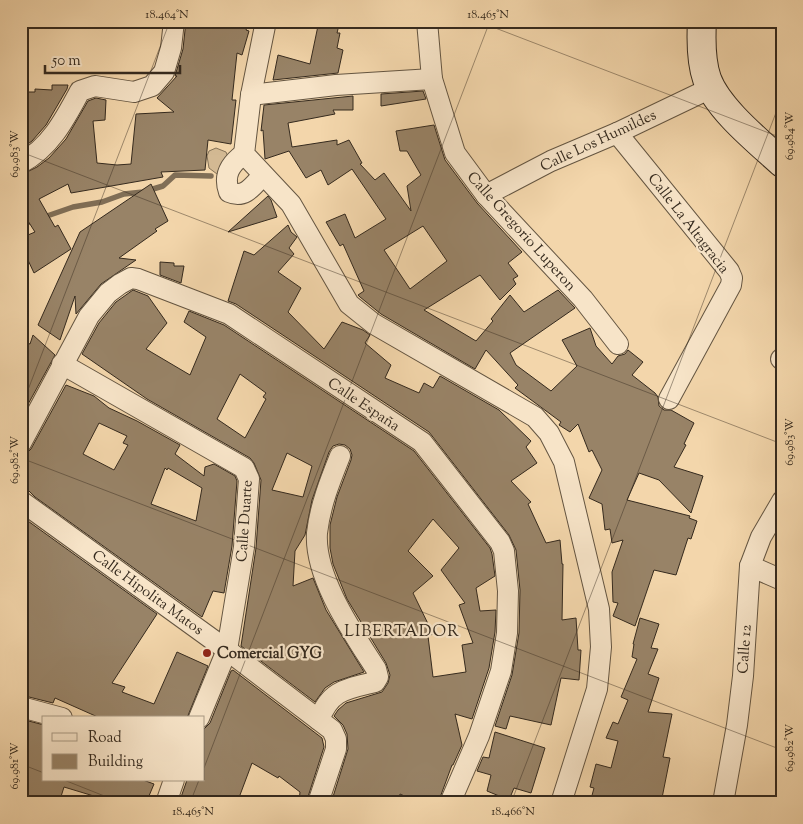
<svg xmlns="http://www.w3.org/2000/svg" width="803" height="824" font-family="'Sorts Mill Goudy',serif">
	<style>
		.green { fill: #d3b993; stroke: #847258 }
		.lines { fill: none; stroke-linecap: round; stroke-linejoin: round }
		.stream { stroke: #806e56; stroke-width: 5.5 }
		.building { fill: #988367; stroke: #352a1e; fill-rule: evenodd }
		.street-casing { stroke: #645541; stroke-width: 22 }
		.secondary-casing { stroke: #352a1e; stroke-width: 30 }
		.street { stroke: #f7e4c8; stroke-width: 20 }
		.secondary { stroke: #f7e4c8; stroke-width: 28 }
		.ticks { fill: none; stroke: #352a1e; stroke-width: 1; stroke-opacity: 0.45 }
		.poi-dot { fill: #8f2418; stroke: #f7e4c8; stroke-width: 2 }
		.labels { text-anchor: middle; stroke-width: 4.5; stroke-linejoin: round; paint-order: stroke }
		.street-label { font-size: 15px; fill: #352a1e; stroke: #f7e4c8 }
		.poi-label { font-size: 15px; font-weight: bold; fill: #352a1e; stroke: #f7e4c8; text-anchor: start }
		.neighbourhood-label { font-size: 16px; letter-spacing: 1px; fill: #352a1e; stroke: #f7e4c8 }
		.neatline { fill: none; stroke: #352a1e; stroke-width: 2 }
		.ticks-label { font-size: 12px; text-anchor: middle; fill: #352a1e }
	</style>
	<rect width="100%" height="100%" fill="#f3d6ab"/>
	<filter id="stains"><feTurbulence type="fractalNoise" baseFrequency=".004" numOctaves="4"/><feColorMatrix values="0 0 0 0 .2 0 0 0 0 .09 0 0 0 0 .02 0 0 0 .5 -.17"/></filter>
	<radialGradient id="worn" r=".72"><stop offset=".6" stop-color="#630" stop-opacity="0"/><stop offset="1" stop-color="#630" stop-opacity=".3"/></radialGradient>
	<path class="green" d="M216,148L226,152L228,157L223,170L217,174L209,168L207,156L209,151Z"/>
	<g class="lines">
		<path class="stream" d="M21,225L73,207L102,202L124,194L143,192L163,186L175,175L211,176"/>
	</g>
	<g class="building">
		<path d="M186,21H249L246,30L249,31L242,55L237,53L232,100H236L231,144L208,140L205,170L161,172L163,177L71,193L68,184L39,199L55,227L58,225L71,249L34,273L21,245V238L35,232L21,210V175L37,167L49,158L66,139L88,101L96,98L106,100L105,120L93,121L97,163L117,165L131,164L136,114L174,112L157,98L177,76H175L183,49Z"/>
		<path d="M319,21H340L337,33H340L337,48L343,50L338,73L273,80L278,55L310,64Z"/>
		<path d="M52,85H68L67,89L46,125L32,141L21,149V92H35V89L52,90Z"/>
		<path d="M423,91L426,99L381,106V94Z"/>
		<path d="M353,96V110H333L335,114L288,123L292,147L337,140V145L349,140L362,163L360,164L375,180L384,173L411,211L407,186L421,175L407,151H400L396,131L434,125L445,160L477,203L522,252L508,263L518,276L513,279L516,284L500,300L480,275L424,310L476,341L493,321L491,319L510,295L524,312L558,290L575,308L510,353L516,365L551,391L577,366L562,340L590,328L596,346L612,364L618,356L625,354L628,350L643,362L632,375L655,393L658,397L659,406L664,410H671L694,423L684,444L686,445L674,467L703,476L691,513L659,480L639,473L627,500L690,516L689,518L697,521L691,539L688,538L676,575L654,570L635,626L613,616L618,603L613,602L612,572L623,540L612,543L610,529L605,530L602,504L589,498L602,470L592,450L589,452L578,424L570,432L559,425L561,422L515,388L518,385L486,350L475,369L381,314L360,297L358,295L364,291L343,244L340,246L326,222L345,214L355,238L386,219L352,169L328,185L321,170L306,178L289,151L265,159L263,130L261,131L264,105ZM423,226L447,261L410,289L384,250Z"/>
		<path d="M151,184L168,221L155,229L157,231L119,258L136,260L101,284L76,314L75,296L60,340L38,325L80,232Z"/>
		<path d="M268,196L271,200L277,217L228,232Z"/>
		<path d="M288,225L291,232L297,237L289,248L294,254L278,272L301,288L288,312L324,349L342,322L363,330L370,335L365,343L391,365L385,378L419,393L424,383L433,388L440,376L499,410L531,441L526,447L537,463L511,481L531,502L528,504L546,543L560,540L562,564H563L562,620L576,618L578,650H581L579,680L561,678L551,725L510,716L506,729L495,726L512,675L519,633L520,590L516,550L509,535L429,432L236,304L228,301L244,251L254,255Z"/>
		<path d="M160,262L174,263V266H184L181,283L160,275Z"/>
		<path d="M133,290L148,296L167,323L146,349L190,375L206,337L184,322L189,311L224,325L414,451L490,548L492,554L495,576L476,588L480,611L496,610L495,632L489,668L472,719L455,714L462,745L453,765H452L438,803H420L400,794L398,803H342L332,800L348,749L347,734L343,725L334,716L338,710L346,703L382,692L388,683L390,675L386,663L347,599L333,564L330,548V525L337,497L351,460L352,455L350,449L345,445L339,444L333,446L329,452L312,500L305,535L295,551L293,586L313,578L326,610L364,672L334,682L325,688L315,702L241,646L256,548L261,480L254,463L250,458L147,399L82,354L99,323L116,302ZM240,374L266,393L263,397L266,399L245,438L217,419ZM287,453L312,466L303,497L272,490ZM433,519L459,548L441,570L465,603L459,605L473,643L462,645L466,672L433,677L428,636L433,634L413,593L433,576L408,551Z"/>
		<path d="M33,335L55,355L21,417V341L30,344Z"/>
		<path d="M66,385L94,396L109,408L137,421L180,445L175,454L204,476L205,467L214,464L235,476L237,481L232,546L224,593L213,591L202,617L35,497L21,483V455L27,453L31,449ZM99,423L127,436L123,443L128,445L114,470L83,454ZM165,468L167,470L168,468L202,488L196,521L151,504Z"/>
		<path d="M21,516L157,614L112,683L125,687L122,692L154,704L177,652L208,666L187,718H100L55,698L53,703L21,695Z"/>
		<path d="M640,618L659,624L651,648L658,649L648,674L659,678L648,712L672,714L663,757L670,758L661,803H590L594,788L590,787L596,764L611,768L618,741L606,738L613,722L618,724L628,700L621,697L637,659L632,657L634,644H633Z"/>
		<path d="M233,670L322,738L324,747L306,803H299L300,792L279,776L278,778L252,763L237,803H179L187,780H204V729L210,723L231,671Z"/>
		<path d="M21,719L44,725V780H143L154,784L146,803H104L96,800L97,797L64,787L59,803H21Z"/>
		<path d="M495,732L545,748L531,793L514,788L509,800L487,791L491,775L477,771L483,757L489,758Z"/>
	</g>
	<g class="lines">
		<g class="street-casing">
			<g id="street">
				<path d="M266,21L251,95L244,154L291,204L349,304L374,324L535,417L549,433L564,462L599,609L601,647L597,689L561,803"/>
				<path d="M427,21L432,79L455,153L486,195L583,299L618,344"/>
				<path d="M251,95L336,85L432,79"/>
				<path d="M617,133L729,271L732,278L731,285L669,399"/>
				<path d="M244,154C230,164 223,175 229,192C245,199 253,186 263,175"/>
				<path d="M21,163C50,148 65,119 80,91L95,86L134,92L152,86L164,72L171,48L174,21"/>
				<path d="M486,195L551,161L617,133L711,88"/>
				<path d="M781,359H782"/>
				<path d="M62,364L244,468L249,479L244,547L227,650L199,718"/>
				<path d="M21,443L89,316L108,293L120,284L131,278L138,279L229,314L422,442L500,542L504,551L508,591L507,633L501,671L479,736L450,803"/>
				<path d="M21,501L227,650L332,730L336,739V749L318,803"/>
				<path d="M750,566L782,580"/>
				<path d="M21,707L62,718"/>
				<path d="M319,720C330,690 346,689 375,682L378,677L376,669C353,633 314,577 317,533C320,506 330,481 340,456"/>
				<path d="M166,803L174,780"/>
				<path d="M723,803L737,725L743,676L750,566L761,537L782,501"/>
			</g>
		</g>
		<g class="secondary-casing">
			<path id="secondary" d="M702,21C701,39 701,62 707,79C718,109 758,141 782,163"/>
		</g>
		<use href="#street" class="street"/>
		<use href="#secondary" class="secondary"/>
	</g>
	<path class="ticks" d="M477,21L782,138M21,152L782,444M21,408L170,21M21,458L782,750M21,764L44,773M204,768L490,21M64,780L122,803M190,803L199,780M511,803L782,97"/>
	<circle class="poi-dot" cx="207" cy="653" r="5"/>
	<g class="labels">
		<g class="street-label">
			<text transform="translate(598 140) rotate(-25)" y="5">Calle Los Humildes</text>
			<text transform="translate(689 223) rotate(52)" y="5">Calle La Altagracia</text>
			<text transform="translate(522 231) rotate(48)" y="5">Calle Gregorio Luperon</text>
			<text transform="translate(364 404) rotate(34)" y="5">Calle España</text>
			<text transform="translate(244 521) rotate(-86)" y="5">Calle Duarte</text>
			<text transform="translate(148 592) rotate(36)" y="5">Calle Hipolita Matos</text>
			<text transform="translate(744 649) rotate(-86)" y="5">Calle 12</text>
		</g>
		<g class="poi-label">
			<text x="217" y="658">Comercial GYG</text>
		</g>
		<g class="neighbourhood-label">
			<text x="402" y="636">LIBERTADOR</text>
		</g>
	</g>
	<rect width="803" height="824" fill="none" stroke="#f3d6ab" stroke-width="55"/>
	<rect x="42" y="716" width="162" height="65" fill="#f7e4c8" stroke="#a99a84"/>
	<rect x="52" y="733" width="25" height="8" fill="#f7e4c8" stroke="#a99a84"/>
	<text x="88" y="742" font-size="15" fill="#352a1e">Road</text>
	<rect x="52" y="754" width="25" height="15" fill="#988367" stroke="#a99a84"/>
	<text x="88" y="766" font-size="15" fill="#352a1e">Building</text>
	<path d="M45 65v8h135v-8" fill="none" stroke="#352a1e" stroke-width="2.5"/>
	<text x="52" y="65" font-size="15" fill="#352a1e" stroke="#f7e4c8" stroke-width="4" paint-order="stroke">50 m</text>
	<rect x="28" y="28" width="748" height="768" class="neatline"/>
	<g class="ticks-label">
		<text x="167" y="18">18.464°N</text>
		<text x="488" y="18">18.465°N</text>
		<text transform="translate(789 136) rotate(-90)" y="4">69.984°W</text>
		<text transform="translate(14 154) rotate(-90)" y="4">69.983°W</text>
		<text transform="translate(789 442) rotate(-90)" y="4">69.983°W</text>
		<text transform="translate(14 460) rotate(-90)" y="4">69.982°W</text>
		<text transform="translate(789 748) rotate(-90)" y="4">69.982°W</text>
		<text transform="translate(14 766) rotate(-90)" y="4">69.981°W</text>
		<text x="193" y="815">18.465°N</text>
		<text x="513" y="815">18.466°N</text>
	</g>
	<rect width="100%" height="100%" filter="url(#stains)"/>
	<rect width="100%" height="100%" fill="url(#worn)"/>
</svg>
